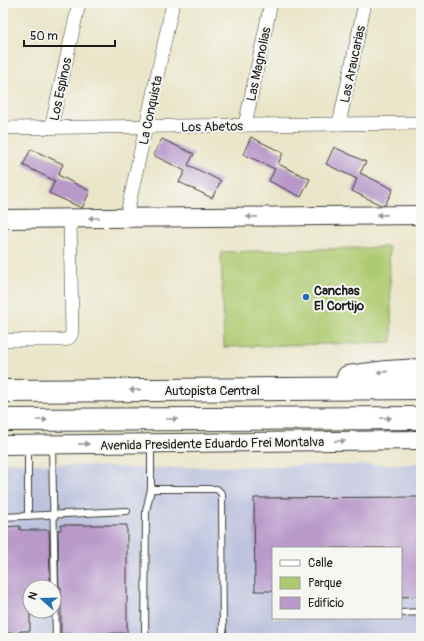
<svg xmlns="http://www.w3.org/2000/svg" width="424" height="641" font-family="Pangolin,sans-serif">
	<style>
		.industrial { fill: #bdc3de; fill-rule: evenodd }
		.green { fill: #aeca70; stroke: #657346 }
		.building { fill: #b899ca }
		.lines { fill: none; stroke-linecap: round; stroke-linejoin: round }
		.lane-casing { stroke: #3b3a36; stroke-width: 8 }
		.street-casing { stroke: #3b3a36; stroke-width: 14 }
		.secondary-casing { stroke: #3b3a36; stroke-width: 20 }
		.highway-casing { stroke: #3b3a36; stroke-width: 24 }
		.lane { stroke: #fff; stroke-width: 6 }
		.street { stroke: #fff; stroke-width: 13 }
		.secondary { stroke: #fff; stroke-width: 18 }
		.highway { stroke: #fff; stroke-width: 22 }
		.oneway { fill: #999 }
		.poi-dot { fill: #1f6fb2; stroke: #f6f6f2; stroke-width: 1.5 }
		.labels { text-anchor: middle; stroke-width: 4; stroke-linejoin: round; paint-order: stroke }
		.street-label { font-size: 13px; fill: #1c1c1c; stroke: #f6f6f2 }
		.poi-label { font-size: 13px; font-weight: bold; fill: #1c1c1c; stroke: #f6f6f2; text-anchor: start }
	</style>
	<rect width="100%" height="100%" fill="#f6f6f2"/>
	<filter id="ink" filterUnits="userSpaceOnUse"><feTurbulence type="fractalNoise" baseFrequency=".025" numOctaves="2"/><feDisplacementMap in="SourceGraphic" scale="8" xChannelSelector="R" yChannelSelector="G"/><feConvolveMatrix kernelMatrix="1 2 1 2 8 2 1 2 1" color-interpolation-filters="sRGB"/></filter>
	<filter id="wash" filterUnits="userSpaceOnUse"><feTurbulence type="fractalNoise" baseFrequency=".012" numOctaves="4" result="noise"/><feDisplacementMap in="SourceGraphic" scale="16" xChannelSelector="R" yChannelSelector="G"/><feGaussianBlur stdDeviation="0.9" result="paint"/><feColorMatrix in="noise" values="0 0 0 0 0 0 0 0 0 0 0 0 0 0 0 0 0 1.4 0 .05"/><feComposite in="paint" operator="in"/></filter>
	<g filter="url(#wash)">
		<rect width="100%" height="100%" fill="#eae5c8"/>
		<path class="industrial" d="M421,460V638H3V462L132,468L413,464ZM273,548H401V618H273ZM30,587H54V611H30Z"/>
		<path class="green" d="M389,247L392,342L224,347L221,252Z"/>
		<g id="blocks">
			<g class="building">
				<path d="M251,137L283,153L278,164L310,179L301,197L269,181L275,169L243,154Z"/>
				<path d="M162,139L194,154L188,165L221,181L212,198L179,182L185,171L153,155Z"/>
				<path d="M334,147L366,162L360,173L393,189L385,205H381L352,191L357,179L326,164Z"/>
				<path d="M31,149L63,164L58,175L90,191L82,208L49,193L55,181L23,165Z"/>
				<path d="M421,497V596L401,597V548H273V591H255L254,498Z"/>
				<path d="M61,525H127V633L61,634V587H59L58,530H61Z"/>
				<path d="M20,526V530H49L50,587H30V631H20V633H3V527Z"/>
			</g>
		</g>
	</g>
	<g filter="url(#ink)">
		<use href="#blocks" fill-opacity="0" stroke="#3b3a36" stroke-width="1"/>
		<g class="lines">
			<g class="lane-casing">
				<g id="lane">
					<path d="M52,446L56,638"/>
					<path d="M28,447V516"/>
					<path d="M151,489H217L222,494L223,638"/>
					<path d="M3,517L127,511"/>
					<path d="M401,613L421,612"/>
					<path d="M145,638L146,511L151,489V445"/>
				</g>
			</g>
			<g class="street-casing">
				<g id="street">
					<path d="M339,124L365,3"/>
					<path d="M245,125L271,3"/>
					<path d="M3,128L421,123"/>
					<path d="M51,128L79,3"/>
					<path d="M126,218L173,3"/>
					<path d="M3,340H64C69,339 71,337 72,332L70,218"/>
				</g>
			</g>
			<g class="secondary-casing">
				<g id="secondary">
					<path d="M3,219L421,215"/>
					<path d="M3,445L421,440"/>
				</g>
			</g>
			<g class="highway-casing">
				<g id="highway">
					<path d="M348,377L387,372L421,370"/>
					<path d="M3,391L421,388"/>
					<path d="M3,420L421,418"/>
				</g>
			</g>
			<use href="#lane" class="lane"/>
			<use href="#street" class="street"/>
			<use href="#secondary" class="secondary"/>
			<use href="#highway" class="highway"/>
		</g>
		<defs><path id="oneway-solid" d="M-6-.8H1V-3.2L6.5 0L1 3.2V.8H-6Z"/></defs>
		<g class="oneway">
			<use href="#oneway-solid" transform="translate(382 215) rotate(179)"/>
			<use href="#oneway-solid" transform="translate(252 217) rotate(179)"/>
			<use href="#oneway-solid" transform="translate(94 218) rotate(180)"/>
			<use href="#oneway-solid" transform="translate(382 372) rotate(174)"/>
			<use href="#oneway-solid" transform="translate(135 390) rotate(180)"/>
			<use href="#oneway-solid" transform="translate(386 418)"/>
			<use href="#oneway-solid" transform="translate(172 419)"/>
			<use href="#oneway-solid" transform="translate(42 420)"/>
			<use href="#oneway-solid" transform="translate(340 441) rotate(-1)"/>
			<use href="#oneway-solid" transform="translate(84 444) rotate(-1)"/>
		</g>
	</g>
	<circle class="poi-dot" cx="306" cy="297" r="4"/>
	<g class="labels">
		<g class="street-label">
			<text transform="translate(258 64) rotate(-78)" y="5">Las Magnolias</text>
			<text transform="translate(352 64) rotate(-78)" y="5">Las Araucarias</text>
			<text transform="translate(60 89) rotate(-78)" y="5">Los Espinos</text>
			<text transform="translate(150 110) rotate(-78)" y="5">La Conquista</text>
			<text transform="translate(212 126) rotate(-1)" y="5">Los Abetos</text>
			<text x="212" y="395">Autopista Central</text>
			<text transform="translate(212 443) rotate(-1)" y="5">Avenida Presidente Eduardo Frei Montalva</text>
		</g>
		<g class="poi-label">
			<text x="314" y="295">Canchas<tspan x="314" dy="15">El Cortijo</tspan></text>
		</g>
	</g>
	<rect width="424" height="641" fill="none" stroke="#f6f6f2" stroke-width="16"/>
	<rect x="272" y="547" width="130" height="72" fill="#f6f6f2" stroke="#9f9f9c"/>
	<rect x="280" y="560" width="20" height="6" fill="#ffffff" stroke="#9f9f9c"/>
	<text x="308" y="567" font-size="12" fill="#1c1c1c">Calle</text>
	<rect x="280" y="577" width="20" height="12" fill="#aeca70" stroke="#9f9f9c"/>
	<text x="308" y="587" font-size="12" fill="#1c1c1c">Parque</text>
	<rect x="280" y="597" width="20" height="12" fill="#b899ca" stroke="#9f9f9c"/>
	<text x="308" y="607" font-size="12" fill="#1c1c1c">Edificio</text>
	<g transform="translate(42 599) rotate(290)"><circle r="19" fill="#f6f6f2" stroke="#9f9f9c"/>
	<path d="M0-3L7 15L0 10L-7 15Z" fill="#1f6fb2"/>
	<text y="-6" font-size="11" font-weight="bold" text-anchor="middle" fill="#1c1c1c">N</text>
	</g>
	<path d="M24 40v6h91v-6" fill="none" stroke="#1c1c1c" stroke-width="2"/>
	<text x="30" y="40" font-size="12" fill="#1c1c1c" stroke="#f6f6f2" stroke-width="3" paint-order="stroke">50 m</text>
</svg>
